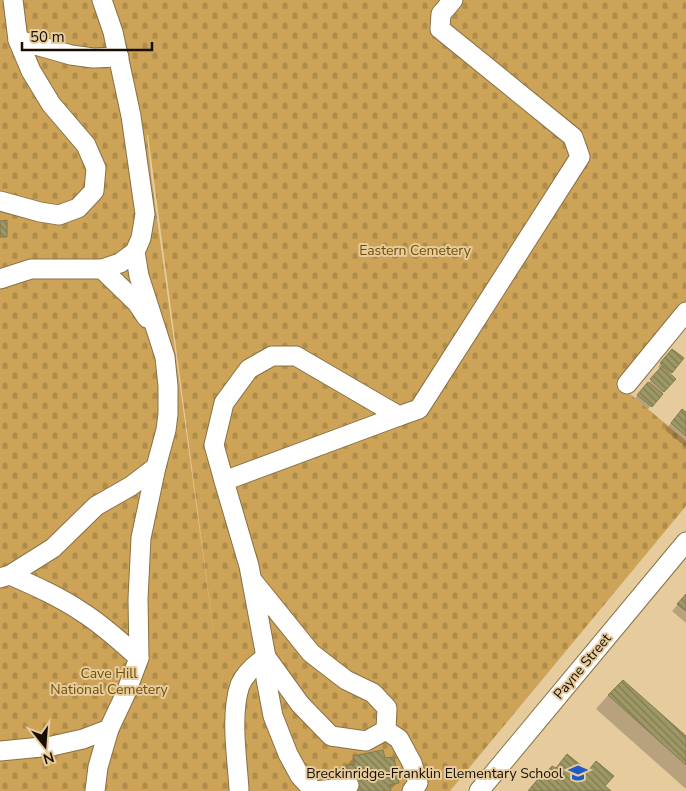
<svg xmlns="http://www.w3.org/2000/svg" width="686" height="791" font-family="'Nunito Sans',sans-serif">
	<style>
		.cemetery { fill: url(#cemetery-stones); fill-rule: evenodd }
		.shadow { fill: #0003 }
		.building { fill: url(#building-back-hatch); stroke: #817b4b }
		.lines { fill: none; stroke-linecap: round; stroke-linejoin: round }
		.minor-casing { stroke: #897146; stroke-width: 21 }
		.minor { stroke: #fff; stroke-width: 19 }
		.labels { text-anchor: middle; stroke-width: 4; stroke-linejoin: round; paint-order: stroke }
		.park-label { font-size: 14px; fill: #715004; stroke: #e6cb9d }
		.street-label { font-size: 14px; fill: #180f01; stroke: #e6cb9d }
		.poi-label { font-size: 14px; fill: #180f01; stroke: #e6cb9d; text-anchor: end }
	</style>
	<defs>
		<pattern id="cemetery-stones" width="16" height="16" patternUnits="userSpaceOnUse" patternTransform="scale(1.25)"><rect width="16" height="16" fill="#cda457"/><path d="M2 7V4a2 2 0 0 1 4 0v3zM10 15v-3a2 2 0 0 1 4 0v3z" fill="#af8c4a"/></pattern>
		<pattern id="building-back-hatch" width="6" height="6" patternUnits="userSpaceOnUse" patternTransform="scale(1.25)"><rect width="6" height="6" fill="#9e9766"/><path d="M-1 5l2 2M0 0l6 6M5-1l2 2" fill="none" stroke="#807a52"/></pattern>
	</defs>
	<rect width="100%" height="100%" fill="#e6cb9d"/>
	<path class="cemetery" d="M0,0H686V311L623,388L686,441V506L450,791H0ZM147,135H148L216,650L151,174Z"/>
	<g class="shadow">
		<path d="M669,353L682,358L669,374L675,379L648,409L635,398L661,369L658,367Z"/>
		<path d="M686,414V447L665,430L676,417Z"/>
		<path d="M686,595V623L672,611Z"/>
		<path d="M609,694L686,738V789L596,709Z"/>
		<path d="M354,757L384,760L398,782L389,791H339L336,778Z"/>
	</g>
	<g class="building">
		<path d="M7,220V237H0V221Z"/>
		<path d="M672,349L684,358L672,373L660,363Z"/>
		<path d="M662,366L676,379L664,392L650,379Z"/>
		<path d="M648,382L663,394L652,407L637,395Z"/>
		<path d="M682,409L686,412V436L671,423Z"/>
		<path d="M686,594V611L677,604Z"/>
		<path d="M623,680L686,736V765L608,695Z"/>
		<path d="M383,750L385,758L394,757L399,783L389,785L391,791H350L345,766L355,764L353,756Z"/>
		<path d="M567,754L588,771L596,761L614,776L605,786L611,791H528L543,773L545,774L552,766L556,768Z"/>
	</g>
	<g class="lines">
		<g class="minor-casing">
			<g id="minor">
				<path d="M18,40L71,55L93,58L119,57"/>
				<path d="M0,201L40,212L59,215L78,208L94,191L96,168L86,145L51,104L31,71L18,40L13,0"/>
				<path d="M102,269L137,303L147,318"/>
				<path d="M0,279L31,269H102L120,263L135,252L141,238L145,214L131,116L113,32L102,0"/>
				<path d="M627,384L686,312"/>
				<path d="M224,481L214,445L224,403L249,369L272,356H296L399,416L419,409L580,157L573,137L440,29L441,14L453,0"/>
				<path d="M10,575C35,586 60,597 82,612C103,625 121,642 139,658"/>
				<path d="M0,578L10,575L53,548L96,506L131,486L156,467"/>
				<path d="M252,580L311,653L346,680L373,693L387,708L386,730L366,741L331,736L300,704L266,657L249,566L224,481L399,416"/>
				<path d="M386,730L399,739L412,763L418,783L412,791"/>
				<path d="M0,751L52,746L83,739L109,729"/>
				<path d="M239,789C237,757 230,715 240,685C245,673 256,664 266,657V679L273,716L288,754L300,776L314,791L335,789L349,785"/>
				<path d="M95,791L98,767L109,729L125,695L139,658L138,599L141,538L156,467L166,430L168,414V386L165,357L139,276L135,252"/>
				<path d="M479,791L686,542"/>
			</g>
		</g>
		<use href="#minor" class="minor"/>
	</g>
	<defs>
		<g id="school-bare" transform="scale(1.5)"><path d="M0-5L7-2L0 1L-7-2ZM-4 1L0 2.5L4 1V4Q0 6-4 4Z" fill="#1e5bc7" stroke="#e6cb9d" stroke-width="2.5" paint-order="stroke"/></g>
	</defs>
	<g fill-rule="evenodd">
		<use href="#school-bare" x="578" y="773"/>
	</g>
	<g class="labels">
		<g class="park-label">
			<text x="415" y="255">Eastern Cemetery</text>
			<text x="109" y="678">Cave Hill<tspan x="109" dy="16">National Cemetery</tspan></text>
		</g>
		<g class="street-label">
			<text transform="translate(582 666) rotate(-50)" y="5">Payne Street</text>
		</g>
		<g class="poi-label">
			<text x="563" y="778">Breckinridge-Franklin Elementary School</text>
		</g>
	</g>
	<g transform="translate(45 746) rotate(163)" stroke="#e6cb9d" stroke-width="4" paint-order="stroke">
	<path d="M0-4L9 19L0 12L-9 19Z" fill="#180f01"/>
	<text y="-8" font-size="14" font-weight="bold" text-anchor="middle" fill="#180f01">N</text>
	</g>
	<path d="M22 42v8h130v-8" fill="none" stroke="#180f01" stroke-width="2.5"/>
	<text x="30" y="42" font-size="15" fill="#180f01" stroke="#e6cb9d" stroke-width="4" paint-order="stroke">50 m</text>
</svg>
